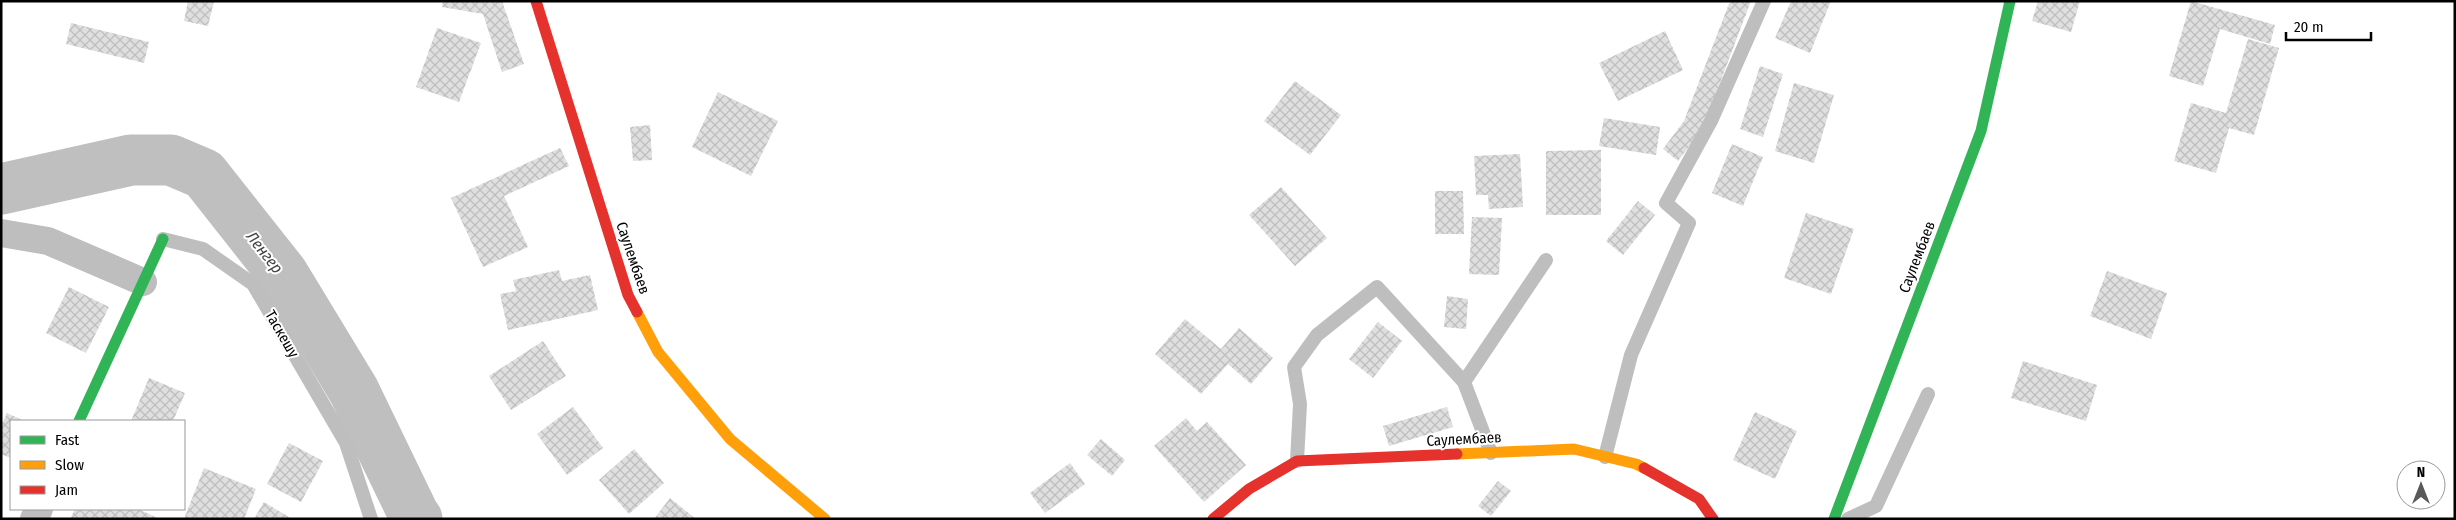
<svg xmlns="http://www.w3.org/2000/svg" width="2456" height="520" font-family="'Fira Sans Condensed',sans-serif">
	<style>
		.lines { fill: none; stroke-linecap: round; stroke-linejoin: round }
		.river { stroke: #bfbfbf; stroke-width: 51 }
		.building { fill: url(#building-cross-hatch) }
		.lane { stroke: #bebebe; stroke-width: 14 }
		.street { stroke: #bebebe; stroke-width: 28 }
		.fast { stroke: #30b455; stroke-width: 11 }
		.slow { stroke: #ff9f0a; stroke-width: 11 }
		.jam { stroke: #e5322d; stroke-width: 11 }
		.labels { text-anchor: middle; stroke-width: 4; stroke-linejoin: round; paint-order: stroke }
		.street-label { font-size: 15px; fill: #000; stroke: #fff }
		.water-label { font-size: 16px; font-style: italic; fill: #444; stroke: #fff }
	</style>
	<defs>
		<pattern id="building-cross-hatch" width="8" height="8" patternUnits="userSpaceOnUse" patternTransform="scale(1.25)"><rect width="8" height="8" fill="#dfdfdf"/><path d="M0 0l8 8M0 8l8-8" fill="none" stroke="#bebebe"/></pattern>
	</defs>
	<rect width="100%" height="100%" fill="#fff"/>
	<g class="lines">
		<path class="river" d="M1,189L131,160H171L204,174L283,274L354,391L414,515L417,519"/>
	</g>
	<g class="building">
		<path d="M188,1H214L208,26L184,21Z"/>
		<path d="M443,1H502L524,64L502,72L483,14L442,7Z"/>
		<path d="M1730,1H1751L1702,130L1678,161L1663,149L1684,121Z"/>
		<path d="M1791,1H1831L1810,53L1775,38Z"/>
		<path d="M2038,1H2080L2071,32L2032,21Z"/>
		<path d="M2191,1L2275,25L2270,44L2220,29L2203,86L2169,76Z"/>
		<path d="M71,23L149,42L144,63L66,44Z"/>
		<path d="M437,28L481,43L459,102L416,87Z"/>
		<path d="M1665,31L1683,70L1618,101L1599,63Z"/>
		<path d="M2248,39L2279,48L2254,135L2229,128L2216,173L2174,161L2191,103L2226,113Z"/>
		<path d="M1760,66L1783,74L1763,137L1740,129Z"/>
		<path d="M1295,81L1341,115L1310,155L1264,121Z"/>
		<path d="M1794,83L1834,95L1814,163L1775,151Z"/>
		<path d="M718,92L778,121L751,176L692,147Z"/>
		<path d="M1604,118L1660,127L1656,155L1599,146Z"/>
		<path d="M650,125L652,160L633,161L630,127Z"/>
		<path d="M1732,144L1763,157L1743,206L1712,193Z"/>
		<path d="M560,148L569,166L504,196L528,247L483,267L451,198Z"/>
		<path d="M1601,150V215H1546V151Z"/>
		<path d="M1520,154L1523,207L1489,209L1488,195H1476L1474,156Z"/>
		<path d="M1281,187L1327,238L1295,266L1249,215Z"/>
		<path d="M1435,191H1463L1464,234H1435Z"/>
		<path d="M1638,201L1655,215L1623,255L1606,241Z"/>
		<path d="M1806,213L1854,229L1831,294L1784,278Z"/>
		<path d="M1472,217L1502,218L1499,275L1469,274Z"/>
		<path d="M559,270L562,281L590,275L598,310L508,330L500,294L516,291L513,280Z"/>
		<path d="M2107,271L2167,293L2151,339L2090,316Z"/>
		<path d="M69,287L109,307L86,353L46,333Z"/>
		<path d="M1447,296L1468,299L1466,329L1444,327Z"/>
		<path d="M1185,319L1221,349L1239,328L1273,358L1251,384L1228,364L1201,394L1155,354Z"/>
		<path d="M1378,322L1402,341L1373,378L1349,359Z"/>
		<path d="M543,341L566,376L511,410L489,376Z"/>
		<path d="M2023,361L2097,385L2086,421L2011,398Z"/>
		<path d="M149,378L185,393L173,421H131Z"/>
		<path d="M573,407L603,448L567,475L537,434Z"/>
		<path d="M1447,407L1453,427L1389,446L1383,426Z"/>
		<path d="M1755,412L1797,431L1775,479L1733,460Z"/>
		<path d="M7,413L24,421H11V458L1,454V426Z"/>
		<path d="M1186,418L1197,431L1207,422L1246,465L1204,502L1154,446Z"/>
		<path d="M1101,439L1125,460L1112,476L1087,455Z"/>
		<path d="M289,443L323,461L301,502L267,484Z"/>
		<path d="M634,449L664,483L629,514L599,480Z"/>
		<path d="M1070,463L1085,484L1045,513L1030,493Z"/>
		<path d="M204,468L256,489L244,519H184Z"/>
		<path d="M1498,481L1511,491L1491,516L1478,506Z"/>
		<path d="M670,498L696,519H654Z"/>
		<path d="M264,502L292,519H254Z"/>
		<path d="M75,509H138L160,519H70Z"/>
	</g>
	<g class="lines">
		<g class="lane">
			<path d="M163,239L203,249L253,284L346,443L371,519"/>
			<path d="M1464,382L1546,260"/>
			<path d="M1605,457L1631,355L1689,223L1666,203L1711,121L1764,1"/>
			<path d="M1297,461L1300,404L1294,367L1317,335L1377,287L1464,382L1491,453"/>
			<path d="M1848,519L1876,506L1928,394"/>
		</g>
		<g class="street">
			<path d="M1,233L48,241L143,282"/>
			<path d="M34,519L39,509"/>
		</g>
		<g class="fast">
			<path d="M79,421L163,239"/>
			<path d="M1834,519L1981,131L2010,1"/>
		</g>
		<g class="slow">
			<path d="M637,312L658,352L730,439L825,519"/>
			<path d="M1457,454L1574,449L1636,464L1644,468"/>
		</g>
		<g class="jam">
			<path d="M536,1L628,295L637,312"/>
			<path d="M1644,468L1699,499L1713,519"/>
			<path d="M1213,519L1249,489L1297,461L1457,454"/>
		</g>
	</g>
	<g class="labels">
		<g class="street-label">
			<text transform="translate(1917 257) rotate(-69)" y="5">Саулембаев</text>
			<text transform="translate(633 258) rotate(71)" y="5">Саулембаев</text>
			<text transform="translate(282 334) rotate(60)" y="5">Таскешу</text>
			<text transform="translate(1464 439) rotate(-3)" y="5">Саулембаев</text>
		</g>
		<g class="water-label">
			<text transform="translate(265 252) rotate(52)" y="6">Ленгер</text>
		</g>
	</g>
	<rect width="2456" height="520" fill="none" stroke="#000000" stroke-width="5"/>
	<rect x="10" y="420" width="175" height="90" fill="#ffffff" stroke="#999999"/>
	<rect x="20" y="436" width="25" height="8" fill="#30b455" stroke="#999999"/>
	<text x="55" y="445" font-size="15" fill="#000000">Fast</text>
	<rect x="20" y="461" width="25" height="8" fill="#ff9f0a" stroke="#999999"/>
	<text x="55" y="470" font-size="15" fill="#000000">Slow</text>
	<rect x="20" y="486" width="25" height="8" fill="#e5322d" stroke="#999999"/>
	<text x="55" y="495" font-size="15" fill="#000000">Jam</text>
	<g transform="translate(2421 485)"><circle r="24" fill="#ffffff" stroke="#999999"/>
	<path d="M0-4L9 19L0 12L-9 19Z" fill="#595959"/>
	<text y="-8" font-size="14" font-weight="bold" text-anchor="middle" fill="#000000">N</text>
	</g>
	<path d="M2286 32v8h85v-8" fill="none" stroke="#000000" stroke-width="2.5"/>
	<text x="2294" y="32" font-size="15" fill="#000000" stroke="#ffffff" stroke-width="4" paint-order="stroke">20 m</text>
</svg>
